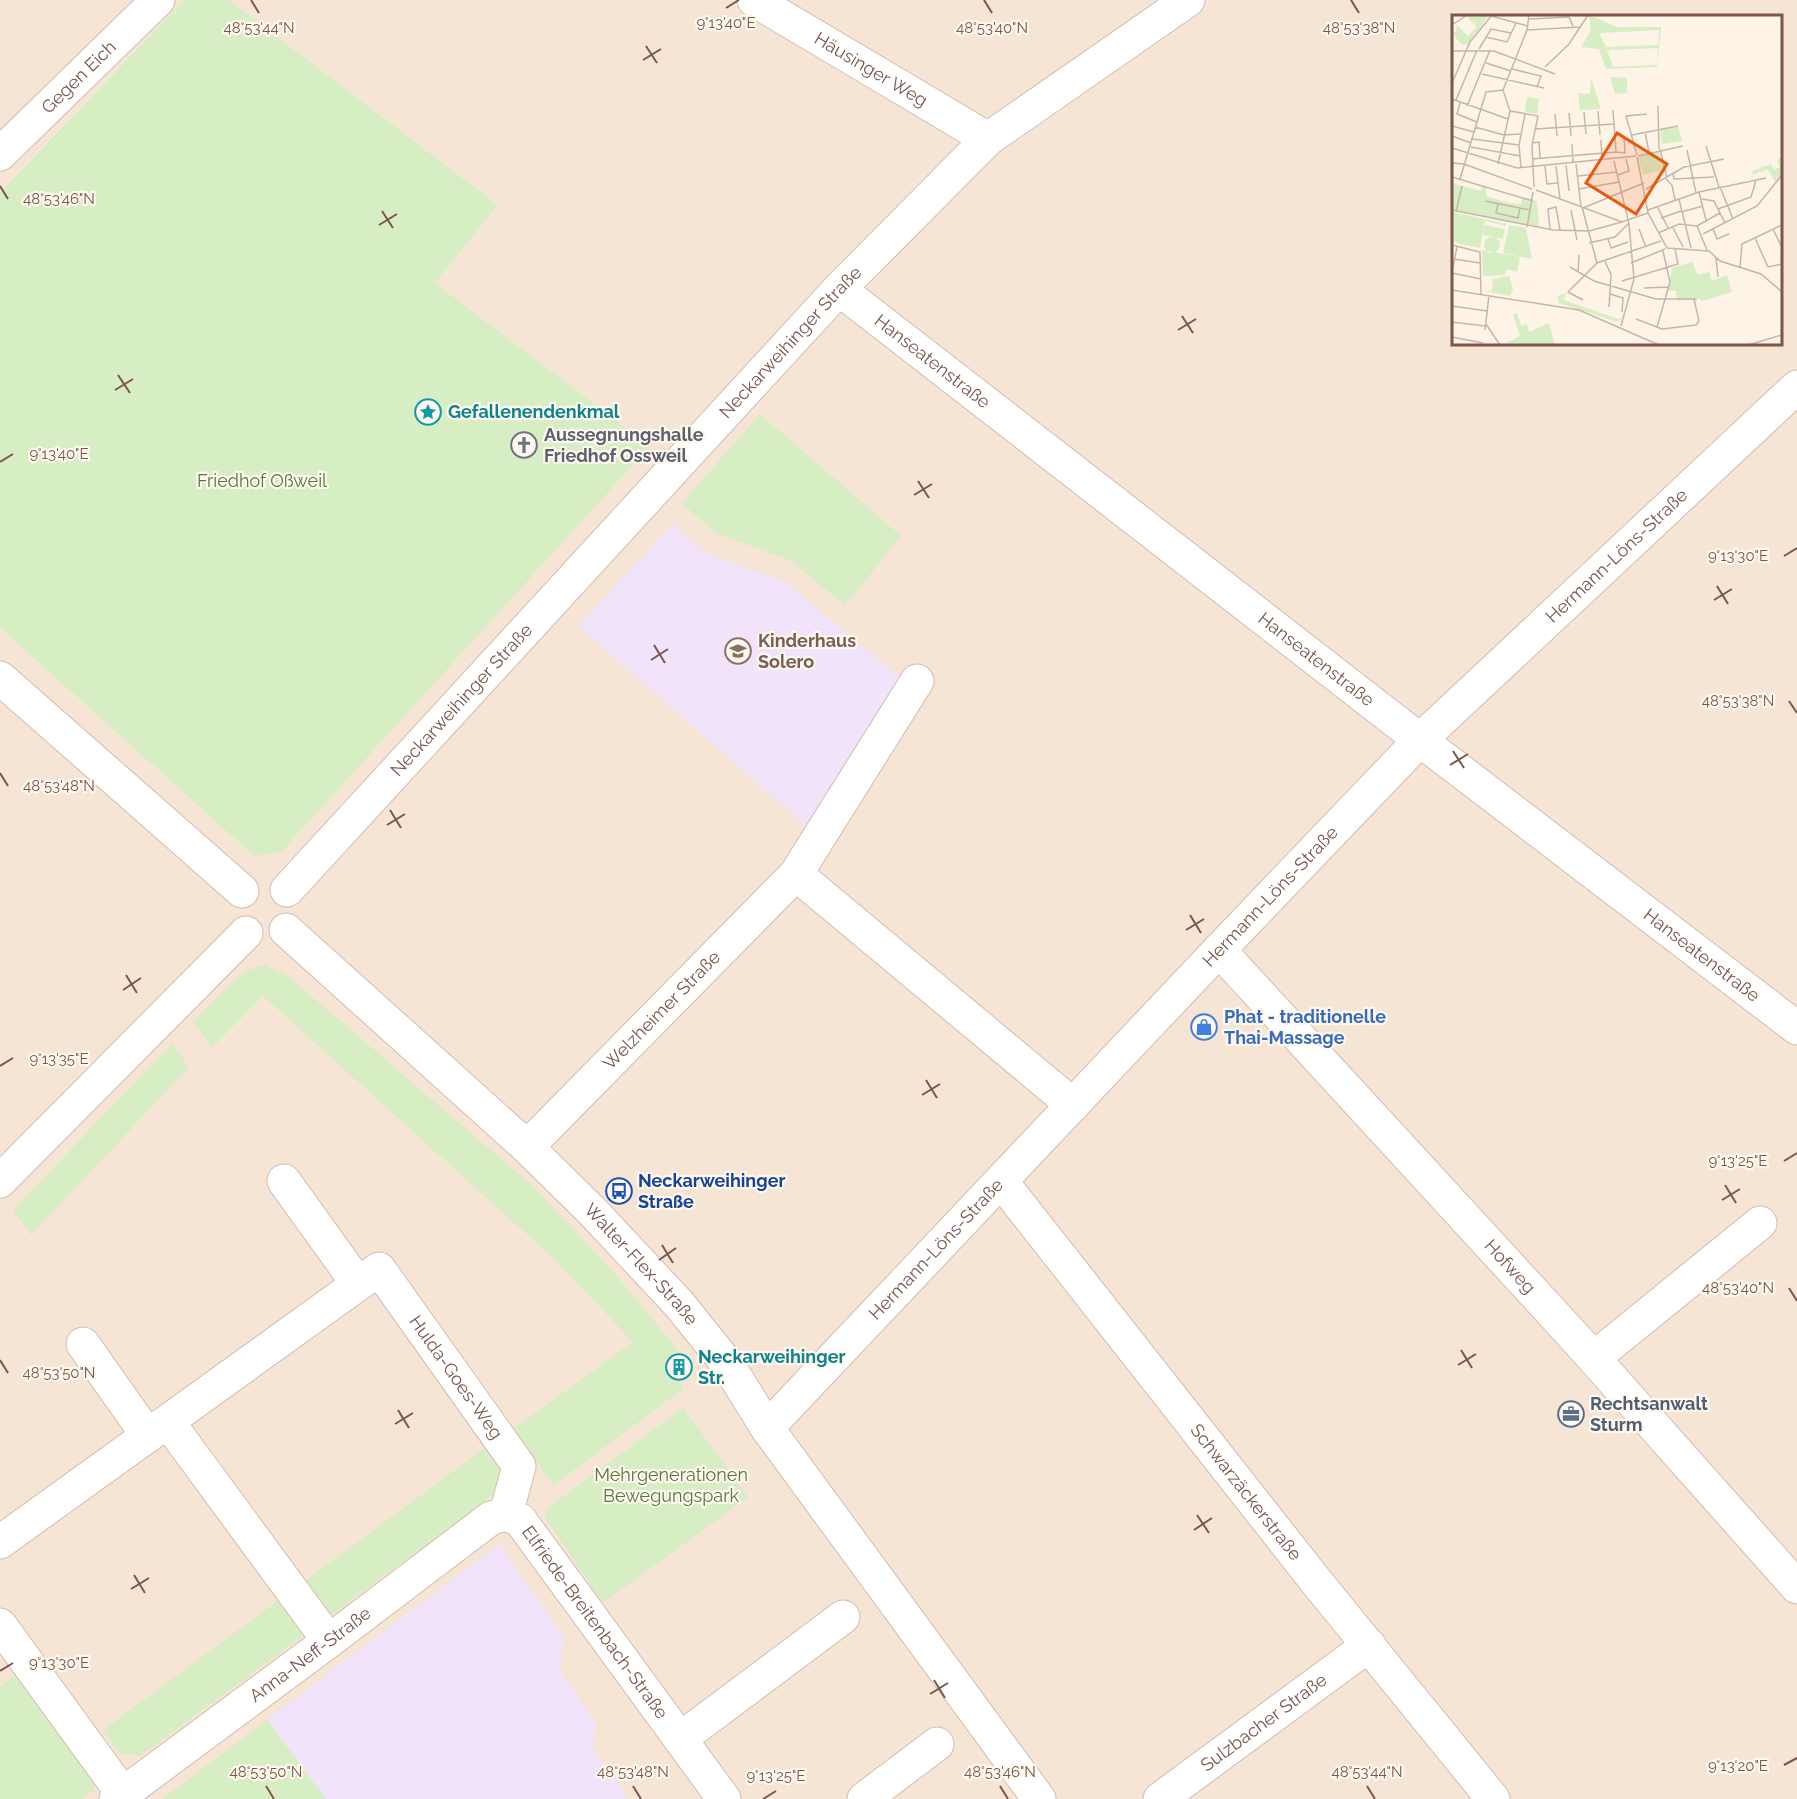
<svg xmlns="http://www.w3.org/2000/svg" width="1797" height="1799" font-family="Raleway,sans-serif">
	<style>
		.residential { fill: #f6e5d5; fill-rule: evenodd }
		.education { fill: #f0e3fa }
		.green { fill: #d7edc4 }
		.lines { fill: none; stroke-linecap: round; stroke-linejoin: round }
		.street-casing { stroke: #d4bcae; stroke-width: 35 }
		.street { stroke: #fff; stroke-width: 33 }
		.ticks { fill: none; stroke: #7a5749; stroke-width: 2 }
		.labels { text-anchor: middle; stroke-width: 4.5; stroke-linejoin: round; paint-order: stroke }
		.street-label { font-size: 18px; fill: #7a5749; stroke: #fff8ef }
		.culture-label { font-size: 18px; font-weight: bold; fill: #0d838f; stroke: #fff8ef; text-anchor: start }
		.worship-label { font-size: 18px; font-weight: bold; fill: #5b616d; stroke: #fff8ef; text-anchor: start }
		.park-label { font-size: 18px; fill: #537a3d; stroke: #fff8ef }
		.education-label { font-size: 18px; font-weight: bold; fill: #785e54; stroke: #fff8ef; text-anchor: start }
		.shop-label { font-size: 18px; font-weight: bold; fill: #366cbe; stroke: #fff8ef; text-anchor: start }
		.transit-label { font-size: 18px; font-weight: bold; fill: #164399; stroke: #fff8ef; text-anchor: start }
		.service-label { font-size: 18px; font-weight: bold; fill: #4e5e75; stroke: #fff8ef; text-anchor: start }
		.inset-road { fill: none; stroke: #c9b5a8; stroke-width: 1.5 }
		.view { fill: #e8590c; fill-opacity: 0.15; stroke: #e8590c; stroke-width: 3 }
		.inset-edge { fill: none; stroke: #7a5749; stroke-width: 3 }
		.ticks-label { font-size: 15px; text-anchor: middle; fill: #7a5749; stroke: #fff8ef; stroke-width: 4.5; stroke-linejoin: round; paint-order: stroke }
	</style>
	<rect width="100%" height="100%" fill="#fef3e7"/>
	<g class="residential">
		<path d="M0,0H184L0,191Z"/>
		<path d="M229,0H1797V1799H0V628L254,856L650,446L435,283L498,205ZM1454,16H1780V344H1454Z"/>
	</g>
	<g class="education">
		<path d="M673,524L705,553L784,581L899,677L806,826L578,626Z"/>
		<path d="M499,1544L564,1637L559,1669L596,1724L593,1748L629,1799H326L267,1720Z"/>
	</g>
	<g class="green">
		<path d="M184,0H229L498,205L435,283L650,446L281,852L254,856L0,628V192Z"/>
		<path d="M760,414L900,535L903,533L845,606L790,560L715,533L682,503Z"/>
		<path d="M265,965L288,976L534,1187L615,1274L678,1350L664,1361L684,1388L554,1485L513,1429L633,1342L553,1258L263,996L212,1048L193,1021L243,972Z"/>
		<path d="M172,1044L189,1067L31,1235L13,1210Z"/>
		<path d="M683,1408L748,1497L603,1603L544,1516L548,1508Z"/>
		<path d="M489,1445L502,1464L499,1491L140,1756L119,1753L103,1730Z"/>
		<path d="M19,1672L96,1775L93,1791L81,1799H0V1687Z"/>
		<path d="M267,1720L326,1799H162Z"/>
	</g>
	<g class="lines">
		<g class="street-casing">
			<g id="street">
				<path id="s1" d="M754,0L988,139"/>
				<path id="s2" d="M0,154L158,0"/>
				<path id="s3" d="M839,289L1420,740L1797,1028"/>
				<path d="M0,678L242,891"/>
				<path d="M796,874L917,681"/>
				<path id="s4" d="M287,890L839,289L988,139L1188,0"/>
				<path id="s5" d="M286,930L527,1147L593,1212L679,1304L728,1365L767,1428L1039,1799"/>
				<path id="s6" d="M1219,950L1580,1343L1797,1587"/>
				<path id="s7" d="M527,1147L796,874L1073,1105"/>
				<path d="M0,1181L246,933"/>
				<path d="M284,1181L358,1284"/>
				<path id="s8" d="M1001,1181L1315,1580L1493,1799"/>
				<path d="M83,1344L148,1436"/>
				<path d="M1594,1358L1760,1223"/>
				<path d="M168,1422L329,1641"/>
				<path id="s9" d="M767,1428L1219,950L1420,740L1797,387"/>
				<path id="s10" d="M506,1514L520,1520L724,1799"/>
				<path id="s11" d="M0,1542L379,1269L519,1466L506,1514"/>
				<path d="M0,1625L123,1794"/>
				<path d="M680,1739L843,1617"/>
				<path id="s12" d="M116,1799L329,1641L491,1518L506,1514"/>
				<path d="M864,1799L937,1744"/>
				<path id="s13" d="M1160,1799L1369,1645"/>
			</g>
		</g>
		<use href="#street" class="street"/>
	</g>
	<path class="ticks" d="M251,0L259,13M984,0L992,13M1351,0L1359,13M726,8L739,0M646,46L657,63M643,60L661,49M0,186L8,199M382,211L393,228M379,225L397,214M1182,316L1193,333M1178,330L1196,319M118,375L130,393M115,390L133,379M0,462L13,454M918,481L929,498M914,495L932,484M1784,556L1797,548M1717,586L1728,604M1714,600L1732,589M654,645L665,663M651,660L668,649M1789,701L1797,713M1453,751L1464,768M1450,765L1468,754M0,773L8,786M390,810L401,828M387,825L405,814M1190,915L1201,933M1186,930L1204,919M126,975L137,993M123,990L141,978M0,1066L13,1058M926,1080L937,1098M922,1095L940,1084M1784,1161L1797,1153M1725,1185L1736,1203M1722,1200L1740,1189M662,1245L673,1263M659,1260L676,1248M1789,1288L1797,1301M1461,1350L1472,1368M0,1360L8,1373M1458,1365L1476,1354M398,1410L409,1428M395,1424L413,1413M1197,1515L1209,1533M1194,1530L1212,1518M134,1575L145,1593M131,1589L149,1578M0,1671L13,1663M934,1680L945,1698M930,1694L948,1683M1784,1765L1797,1758M266,1786L274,1799M633,1786L641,1799M1000,1786L1008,1799M1367,1786L1375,1799M763,1799L776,1791"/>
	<defs>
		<g id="sight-ring" transform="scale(1.35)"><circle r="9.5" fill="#fff8ef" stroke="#0f9aa8" stroke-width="1.5"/><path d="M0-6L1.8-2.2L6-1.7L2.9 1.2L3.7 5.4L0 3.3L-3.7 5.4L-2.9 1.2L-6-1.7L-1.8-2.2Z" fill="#0f9aa8"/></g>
		<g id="church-ring" transform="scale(1.35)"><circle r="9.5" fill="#fff8ef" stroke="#6b7280" stroke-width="1.5"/><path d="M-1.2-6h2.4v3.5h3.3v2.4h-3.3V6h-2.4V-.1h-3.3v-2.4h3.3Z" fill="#6b7280"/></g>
		<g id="school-ring" transform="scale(1.35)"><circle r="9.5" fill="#fff8ef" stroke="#8d6e63" stroke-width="1.5"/><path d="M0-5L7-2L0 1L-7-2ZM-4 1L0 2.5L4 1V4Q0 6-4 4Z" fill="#8d6e63"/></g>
		<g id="shop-ring" transform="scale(1.35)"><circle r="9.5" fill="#fff8ef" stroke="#3f7fe0" stroke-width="1.5"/><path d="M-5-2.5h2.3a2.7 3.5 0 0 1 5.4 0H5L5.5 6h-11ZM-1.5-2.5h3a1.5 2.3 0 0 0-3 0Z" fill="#3f7fe0"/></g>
		<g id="bus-ring" transform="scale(1.35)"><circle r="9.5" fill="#fff8ef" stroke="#1a4fb4" stroke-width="1.5"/><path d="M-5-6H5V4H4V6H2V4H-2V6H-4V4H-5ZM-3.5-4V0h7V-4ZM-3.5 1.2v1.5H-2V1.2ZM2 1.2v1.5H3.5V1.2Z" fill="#1a4fb4"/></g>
		<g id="building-ring" transform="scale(1.35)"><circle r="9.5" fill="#fff8ef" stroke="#0f9aa8" stroke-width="1.5"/><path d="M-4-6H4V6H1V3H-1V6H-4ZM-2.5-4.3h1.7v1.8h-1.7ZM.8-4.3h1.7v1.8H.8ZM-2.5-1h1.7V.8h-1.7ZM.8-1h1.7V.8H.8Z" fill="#0f9aa8"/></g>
		<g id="office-ring" transform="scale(1.35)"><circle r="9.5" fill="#fff8ef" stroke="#5c6f8a" stroke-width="1.5"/><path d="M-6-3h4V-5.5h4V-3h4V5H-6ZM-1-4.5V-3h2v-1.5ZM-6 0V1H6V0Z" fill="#5c6f8a"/></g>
	</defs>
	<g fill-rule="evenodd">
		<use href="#sight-ring" x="428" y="412"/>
		<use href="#church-ring" x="524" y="445"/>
		<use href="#school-ring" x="738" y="651"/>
		<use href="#shop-ring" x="1204" y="1027"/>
		<use href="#bus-ring" x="619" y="1191"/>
		<use href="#building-ring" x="679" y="1367"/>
		<use href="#office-ring" x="1571" y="1414"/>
	</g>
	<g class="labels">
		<g class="street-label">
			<text dy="6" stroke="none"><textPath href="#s1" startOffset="136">Häusinger Weg</textPath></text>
			<text dy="6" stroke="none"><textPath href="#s2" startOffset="110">Gegen Eich</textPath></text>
			<text dy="6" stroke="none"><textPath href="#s4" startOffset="744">Neckarweihinger Straße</textPath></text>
			<text dy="6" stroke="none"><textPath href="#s3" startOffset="118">Hanseatenstraße</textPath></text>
			<text dy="6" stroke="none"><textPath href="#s9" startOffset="1218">Hermann-Löns-Straße</textPath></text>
			<text dy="6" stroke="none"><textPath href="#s3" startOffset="604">Hanseatenstraße</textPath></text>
			<text dy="6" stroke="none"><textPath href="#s4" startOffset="258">Neckarweihinger Straße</textPath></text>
			<text dy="6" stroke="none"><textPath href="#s9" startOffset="732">Hermann-Löns-Straße</textPath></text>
			<text dy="6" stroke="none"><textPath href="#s3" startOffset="1090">Hanseatenstraße</textPath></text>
			<text dy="6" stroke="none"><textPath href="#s7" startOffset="192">Welzheimer Straße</textPath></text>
			<text dy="6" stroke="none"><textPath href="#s9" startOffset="246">Hermann-Löns-Straße</textPath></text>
			<text dy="6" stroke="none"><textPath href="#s5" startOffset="488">Walter-Flex-Straße</textPath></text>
			<text dy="6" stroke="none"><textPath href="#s6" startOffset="430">Hofweg</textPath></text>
			<text dy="6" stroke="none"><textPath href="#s11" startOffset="600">Hulda-Goes-Weg</textPath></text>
			<text dy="6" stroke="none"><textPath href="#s8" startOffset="396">Schwarzäckerstraße</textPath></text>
			<text dy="6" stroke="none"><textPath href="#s10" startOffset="142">Elfriede-Breitenbach-Straße</textPath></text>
			<text dy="6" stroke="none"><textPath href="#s12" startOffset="242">Anna-Neff-Straße</textPath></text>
			<text dy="6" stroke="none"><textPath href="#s13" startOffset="129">Sulzbacher Straße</textPath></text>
		</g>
		<g class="culture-label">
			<text x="448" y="418">Gefallenendenkmal</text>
			<text x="698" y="1363">Neckarweihinger<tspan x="698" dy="21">Str.</tspan></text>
		</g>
		<g class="worship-label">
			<text x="544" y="441">Aussegnungshalle<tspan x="544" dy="21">Friedhof Ossweil</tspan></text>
		</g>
		<g class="park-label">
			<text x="262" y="487">Friedhof Oßweil</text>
			<text x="671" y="1481">Mehrgenerationen<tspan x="671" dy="21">Bewegungspark</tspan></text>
		</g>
		<g class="education-label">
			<text x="758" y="647">Kinderhaus<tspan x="758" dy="21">Solero</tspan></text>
		</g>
		<g class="shop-label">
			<text x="1224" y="1023">Phat - traditionelle<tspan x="1224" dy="21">Thai-Massage</tspan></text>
		</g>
		<g class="transit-label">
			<text x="638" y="1187">Neckarweihinger<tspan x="638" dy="21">Straße</tspan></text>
		</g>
		<g class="service-label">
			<text x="1590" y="1410">Rechtsanwalt<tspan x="1590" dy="21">Sturm</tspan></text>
		</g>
	</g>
	<g transform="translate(1452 15)">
		<rect width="330" height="330" fill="#fef3e7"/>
		<path d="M17,0H37L15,30L9,29L0,18L4,17L5,10L16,21L25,12L15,2ZM137,0L165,12H225H209L205,52L154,54L147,34L129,32L139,15ZM207,15L206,30L154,32L147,18ZM206,33L205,50L161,52L155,35ZM158,62L175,63V78L163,79ZM139,63L149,94L128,95L126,78L138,79ZM75,82L87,84L85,99L73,97ZM226,112L230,126L210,129L208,114ZM207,136L212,155L191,160L186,142ZM330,141V159L323,167L316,154L301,160L300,156L319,149L322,155L328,152L325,145ZM0,168L29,176L30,171L34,172V181L57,188L69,189L70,182L85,186L87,212L0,195ZM0,197L54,209V211L33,206L28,233L8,229L0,225ZM33,210L53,214L51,224L31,220ZM57,210L74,213L80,244L51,238ZM32 230a8 8 0 1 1 16 0a8 8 0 1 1-16 0ZM30,235L68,242L65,257L54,254L53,260L31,261ZM240,247L246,260L257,257L260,266L275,260L280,277L250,286L246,283L225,286L224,276H216L220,253ZM57,261L61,274L58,281L32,276H40L41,264ZM114,278L112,285L166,304L171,302L165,307L107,288L105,281ZM65,298L69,311L75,309L77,317L97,308L103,330H50L68,321L61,299Z" fill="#d7edc4" fill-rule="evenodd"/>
		<path class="inset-road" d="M39,1L76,11M77,4L117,2L121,11M0,10L15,0M75,15L128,12M34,22L55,27L64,8M27,34L39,14L59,18M0,36H42L103,59M34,48L59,56M93,52L117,29L136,0M60,54L89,61L85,72M30,59L92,73M0,68L18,27L40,0M51,75L75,15L77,0M0,84L56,104M4,85L25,35M8,88L5,99L25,107M15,91L38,35M206,91L207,134M161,95L164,137M58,96L86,101L80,130L82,172M146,96L148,120M132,97L134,119M117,98L119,121M103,99L105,121M0,111L22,117M23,112L52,120L68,119M83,114L162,109M193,117L197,137M180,120L226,111M0,121L19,128M20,124L67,130M149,125L150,145M80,128L87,127L88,143M120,129L121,147M254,131L267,172M19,132L68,141M0,133L65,153L184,141M208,134L215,163M235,135L244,178M164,137L173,138L172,121M185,140L174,101L195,99M186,141L231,131M185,142L196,198M80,144L164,137M162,146L177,209L182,264L169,311M0,148L12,149L80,174M46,149L58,96L51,75M124,149L129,192M114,150L117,176M93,151L95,169L106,168M104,151L108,184M69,153L67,130L73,99M221,159L222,164L262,162M166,160L177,156L174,144M126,161L165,157M0,162L81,186M8,164L34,77L51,75M214,164L220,170L223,185M268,172L281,204M127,174L167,167M194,174L232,152L272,144M84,175L170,207L196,198L215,233L257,236L268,246L309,259L330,277M247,177L254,205M227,184L239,233M250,184L262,186L273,208M33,186L78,195M46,189L44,198L66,203L68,193M205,191L216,213M130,192L145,248M131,193L192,168M266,194L299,182L304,165M0,195L101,215L137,216L170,207M119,195L125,225M196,195L247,177L314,163M4,197L10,171M229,197L251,191M209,203L229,196M220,211L231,232M245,211L268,198M75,212L81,177M98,214L96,194L104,192L108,215M187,214L194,232M261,214L265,224L277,219M321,214L330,233M206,218L227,209L245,211L255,235M251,219L305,191L330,160M303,223L316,252L330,249M156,224L159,233L176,227M137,228L163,222L177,208M0,230L28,237L29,279M264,243L266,262M2,244L28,248M153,246L159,260L157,292M179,248L213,234M118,252L142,266L204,284H245M288,253L290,229L330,210M0,257L5,232M0,258L29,264M126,258L127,240M170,266L226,249L223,234M192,273L217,272M0,275L127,295L207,330M158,279L171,283L170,297M131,285L116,277L145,248L209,226M0,291L35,296M184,304L210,314L244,310L247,306L242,284M0,307L33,311M34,309L48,330M205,312L218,267L211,236M33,315L37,280M0,322L31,328M296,330L330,320"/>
		<path class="view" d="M165,118L215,149L184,199L134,168Z"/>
		<rect width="330" height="330" class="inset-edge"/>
	</g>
	<g class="ticks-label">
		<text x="726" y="28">9°13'40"E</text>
		<text x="259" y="33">48°53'44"N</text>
		<text x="992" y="33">48°53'40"N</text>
		<text x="1359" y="33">48°53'38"N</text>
		<text x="59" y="204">48°53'46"N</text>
		<text x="59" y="459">9°13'40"E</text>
		<text x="1738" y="561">9°13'30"E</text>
		<text x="1738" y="706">48°53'38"N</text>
		<text x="59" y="791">48°53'48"N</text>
		<text x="59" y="1064">9°13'35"E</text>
		<text x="1738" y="1166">9°13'25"E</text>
		<text x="1738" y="1293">48°53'40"N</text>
		<text x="59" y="1378">48°53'50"N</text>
		<text x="59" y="1668">9°13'30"E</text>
		<text x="1738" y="1771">9°13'20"E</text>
		<text x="266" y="1777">48°53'50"N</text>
		<text x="633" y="1777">48°53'48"N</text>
		<text x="1000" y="1777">48°53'46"N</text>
		<text x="1367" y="1777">48°53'44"N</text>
		<text x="776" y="1781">9°13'25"E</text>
	</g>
</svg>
